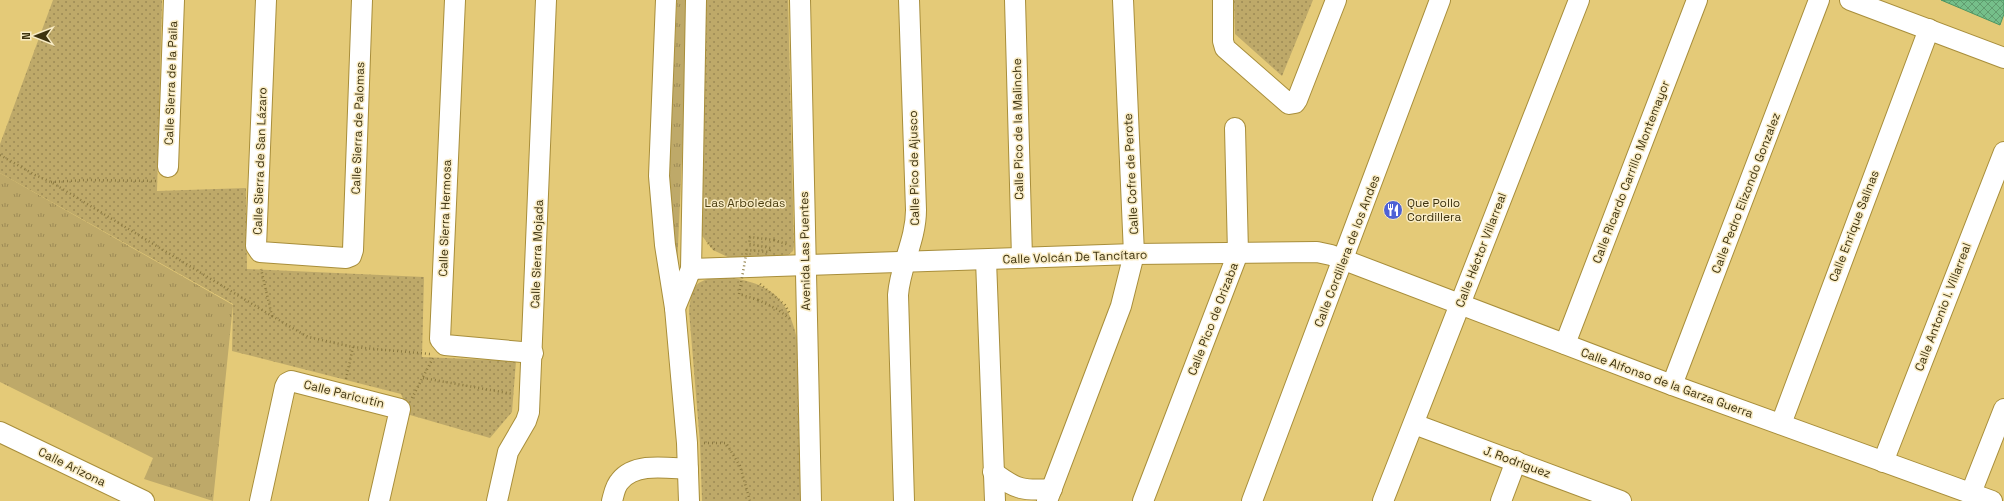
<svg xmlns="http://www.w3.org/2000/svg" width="2004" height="501" font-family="'Space Grotesk',sans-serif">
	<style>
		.grass { fill: url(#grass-tufts) }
		.park { fill: url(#park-dots) }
		.building { fill: url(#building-cross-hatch); stroke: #4c9663 }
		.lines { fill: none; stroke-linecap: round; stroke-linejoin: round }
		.minor-casing { stroke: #a88e3b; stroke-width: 22 }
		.path { stroke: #8c7a41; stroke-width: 2.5; stroke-dasharray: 1 3; stroke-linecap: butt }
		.minor { stroke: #fff; stroke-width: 20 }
		.path-bridge { stroke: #8c7a41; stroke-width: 2.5; stroke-dasharray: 1 3; stroke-linecap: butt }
		.labels { text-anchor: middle; stroke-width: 3; stroke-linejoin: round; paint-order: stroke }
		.street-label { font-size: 12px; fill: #3d320f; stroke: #f9ecc5 }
		.park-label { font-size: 12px; fill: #4c3f12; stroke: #f9ecc5 }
		.poi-label { font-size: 12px; fill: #3d320f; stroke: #f9ecc5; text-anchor: start }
	</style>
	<defs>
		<pattern id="grass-tufts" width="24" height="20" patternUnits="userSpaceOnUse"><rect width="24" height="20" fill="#bea969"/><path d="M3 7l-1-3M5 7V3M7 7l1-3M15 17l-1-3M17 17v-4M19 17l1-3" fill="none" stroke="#9c8a55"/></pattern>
		<pattern id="park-dots" width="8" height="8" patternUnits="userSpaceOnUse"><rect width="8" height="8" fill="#bea969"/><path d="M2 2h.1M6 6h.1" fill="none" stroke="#9c8a55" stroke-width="1.8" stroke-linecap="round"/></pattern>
		<pattern id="building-cross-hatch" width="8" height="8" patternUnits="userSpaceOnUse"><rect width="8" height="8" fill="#75bf8a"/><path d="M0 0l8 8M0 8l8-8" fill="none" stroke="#619c6f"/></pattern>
	</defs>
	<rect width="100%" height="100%" fill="#e4ca78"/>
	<g class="grass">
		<path d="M677,0H689L677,269L669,172Z"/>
		<path d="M0,173L233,305L213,501L144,479L153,458L0,382Z"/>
	</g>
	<g class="park">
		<path d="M53,0H162L157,191L246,188L247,269L424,277L422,357L516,361L512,412L490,438L410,415L401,394L232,351L233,304L0,173V144Z"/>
		<path d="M701,0H788L794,246L793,251L787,256L732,259L713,250L699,232Z"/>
		<path d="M1234,0H1313L1282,76L1235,34Z"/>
		<path d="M721,276C765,282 787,293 797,339L802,501H702L700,443L689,311C692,284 695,281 721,276Z"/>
	</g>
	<path class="building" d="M1941,0H2004V14L2000,25Z"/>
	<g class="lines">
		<g class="minor-casing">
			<g id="minor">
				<path d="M266,0L256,246L260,252L346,258L351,256L353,250L362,0"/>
				<path d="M455,0L440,339L445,345L533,353"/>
				<path d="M666,0L659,176L665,245L675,308L687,443L689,501"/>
				<path d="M800,0L811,501"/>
				<path d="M1015,0L1022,258"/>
				<path d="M1223,0V41L1225,48L1289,104L1295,103L1297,100L1336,0"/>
				<path d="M1850,0L2004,58"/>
				<path d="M168,167L174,0"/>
				<path d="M986,260L995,501"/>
				<path d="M691,269L1134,254L1317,252L1331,255L1672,385L1992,501"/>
				<path d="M675,308L691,269L696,0"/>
				<path d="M1565,344L1697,0"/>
				<path d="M1672,385L1819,0"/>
				<path d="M1414,424L1621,501"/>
				<path d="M1781,424L1929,29"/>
				<path d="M0,432L144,501"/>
				<path d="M1883,462L2004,152"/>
				<path d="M993,472C1016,490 1024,491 1052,489"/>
				<path d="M1971,493L2004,409"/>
				<path d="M260,501L285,387L287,383L291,381L400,409L379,501"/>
				<path d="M497,501L508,452L526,421L529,412L546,0"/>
				<path d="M612,501C614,494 615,486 620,481C635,462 667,468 688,469"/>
				<path d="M904,501L898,295C900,266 916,240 916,210L909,0"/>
				<path d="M1047,501L1121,306L1134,254L1123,0"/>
				<path d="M1143,501L1238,253L1235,128"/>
				<path d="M1252,501L1440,0"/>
				<path d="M1383,501L1579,0"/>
				<path d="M1501,501L1516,461"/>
			</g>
		</g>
		<g class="path">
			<path d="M0,155L35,175L51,182L272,316L261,269"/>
			<path d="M51,182L86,180L158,181"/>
			<path d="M774,240L789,245"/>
			<path d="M708,243L716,251"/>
			<path d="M760,284L785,305L790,314"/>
			<path d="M758,300L777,309L790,319"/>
			<path d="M272,316L308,337L353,347L430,354"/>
			<path d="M423,378L513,394"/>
			<path d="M346,379L353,347"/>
			<path d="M412,398L434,356"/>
			<path d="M704,443H726L740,466L750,501"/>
		</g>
		<use href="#minor" class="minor"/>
		<path class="path-bridge" d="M758,300L739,294L747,250L769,252L771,248L749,244L750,237L774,240"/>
	</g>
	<defs>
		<g id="restaurant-disc" transform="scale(1)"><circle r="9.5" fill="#4e61d6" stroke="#f9ecc5"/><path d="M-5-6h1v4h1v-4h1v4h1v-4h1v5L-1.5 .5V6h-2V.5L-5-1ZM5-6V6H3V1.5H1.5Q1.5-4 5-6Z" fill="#fff"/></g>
	</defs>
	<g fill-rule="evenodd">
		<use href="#restaurant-disc" x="1393" y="210"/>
	</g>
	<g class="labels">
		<g class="street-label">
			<text transform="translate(171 83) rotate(-88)" y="4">Calle Sierra de la Paila</text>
			<text transform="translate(358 128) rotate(-88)" y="4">Calle Sierra de Palomas</text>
			<text transform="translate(1018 129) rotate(-91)" y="4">Calle Pico de la Malinche</text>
			<text transform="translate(260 161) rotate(-88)" y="4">Calle Sierra de San Lázaro</text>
			<text transform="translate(914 168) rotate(-91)" y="4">Calle Pico de Ajusco</text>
			<text transform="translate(1631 172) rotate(-69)" y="4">Calle Ricardo Carrillo Montemayor</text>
			<text transform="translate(1131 174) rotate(-93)" y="4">Calle Cofre de Perote</text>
			<text transform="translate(1746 193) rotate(-69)" y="4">Calle Pedro Elizondo Gonzalez</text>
			<text transform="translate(445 218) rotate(-88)" y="4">Calle Sierra Hermosa</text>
			<text transform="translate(1854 226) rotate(-69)" y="4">Calle Enrique Salinas</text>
			<text transform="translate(1481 250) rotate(-69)" y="4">Calle Héctor Villarreal</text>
			<text transform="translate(805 251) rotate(-91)" y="4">Avenida Las Puentes</text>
			<text transform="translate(1347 251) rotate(-69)" y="4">Calle Cordillera de los Andes</text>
			<text transform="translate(537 254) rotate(-88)" y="4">Calle Sierra Mojada</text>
			<text transform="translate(1075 257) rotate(-2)" y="4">Calle Volcán De Tancítaro</text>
			<text transform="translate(1943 307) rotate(-69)" y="4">Calle Antonio I. Villarreal</text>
			<text transform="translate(1213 319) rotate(-69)" y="4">Calle Pico de Orizaba</text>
			<text transform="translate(1667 383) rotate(20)" y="4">Calle Alfonso de la Garza Guerra</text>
			<text transform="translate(344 394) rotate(14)" y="4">Calle Paricutín</text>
			<text transform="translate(1517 462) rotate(20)" y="4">J. Rodriguez</text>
			<text transform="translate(72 467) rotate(26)" y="4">Calle Arizona</text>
		</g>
		<g class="park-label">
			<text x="745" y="207">Las Arboledas</text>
		</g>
		<g class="poi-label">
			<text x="1407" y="207">Que Pollo<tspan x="1407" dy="14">Cordillera</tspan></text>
		</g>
	</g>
	<g transform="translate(36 36) rotate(270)" stroke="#f9ecc5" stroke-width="3" paint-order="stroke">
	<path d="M0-3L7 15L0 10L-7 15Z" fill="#3d320f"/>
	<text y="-6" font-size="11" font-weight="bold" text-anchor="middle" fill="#3d320f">N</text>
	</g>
</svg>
